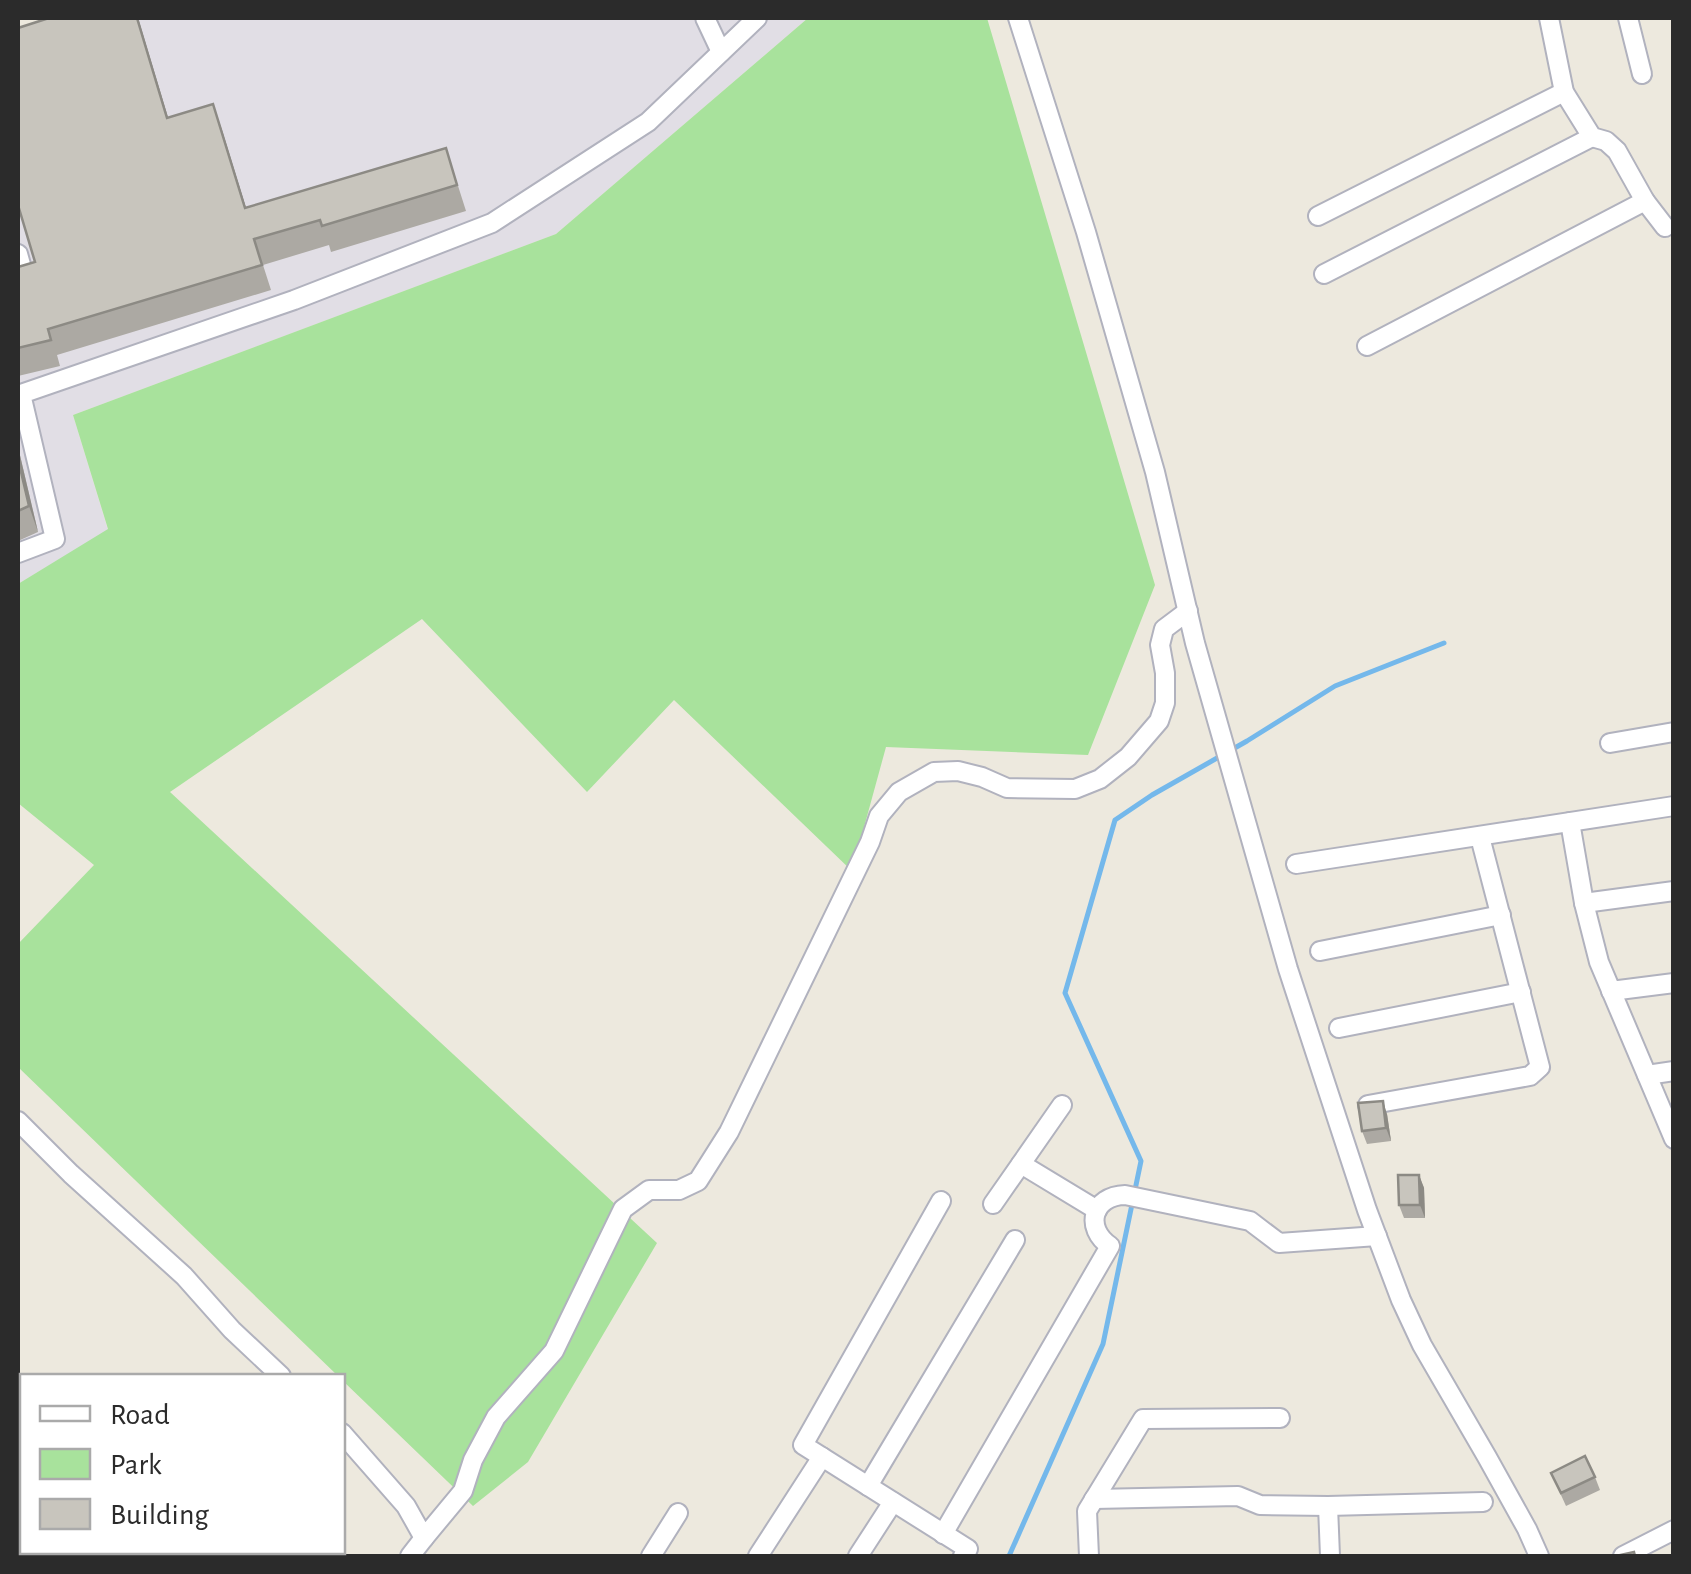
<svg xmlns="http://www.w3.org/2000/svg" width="1691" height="1574" font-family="'Alegreya Sans',sans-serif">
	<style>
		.industrial { fill: #e1dee5 }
		.green { fill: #a8e29c }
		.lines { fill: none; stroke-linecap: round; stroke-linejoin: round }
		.stream { stroke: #74b8eb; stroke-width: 5 }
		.minor-casing { stroke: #b1b2be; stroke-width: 22 }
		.minor { stroke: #fff; stroke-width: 18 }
		.wall { fill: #aca9a3 }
		.shaded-wall { fill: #8c8a84 }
		.building { fill: #c8c5bd; stroke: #8c8a84; stroke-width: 2.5 }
	</style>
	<rect width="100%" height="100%" fill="#ede9de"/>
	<path class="industrial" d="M59,18H808L556,234L73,415L108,530L18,584V31Z"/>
	<path class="green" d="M808,18H987L1155,585L1088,755L886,747L852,871L674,700L587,792L422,619L170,792L657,1243L528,1462L473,1506L343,1381L342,1376H338L18,1067V944L94,865L18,803V584L108,529L73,415L556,234Z"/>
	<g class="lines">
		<path class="stream" d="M1009,1556L1103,1344L1141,1161L1065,993L1115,820L1152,795L1247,741L1335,686L1444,643"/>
		<g class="minor-casing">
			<g id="minor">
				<path d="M705,18L721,52"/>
				<path d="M1018,18L1086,232L1155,472L1195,643L1288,969L1367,1210L1401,1300L1422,1345L1487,1457L1527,1529L1539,1556"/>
				<path d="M1549,18L1564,92L1592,137L1606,141L1617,151L1645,201L1665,227"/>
				<path d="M1628,18L1642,74"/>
				<path d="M1318,216L1564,92"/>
				<path d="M18,254L25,279L18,281"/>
				<path d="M1324,274L1592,137"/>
				<path d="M1367,346L1645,201"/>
				<path d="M18,553L55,539L21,394L294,300L492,223L648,122L757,18"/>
				<path d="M1610,743L1674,732"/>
				<path d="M1570,822L1584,903L1599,962L1674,1139"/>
				<path d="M1296,864L1674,806"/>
				<path d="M1584,903L1674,891"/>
				<path d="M1320,951L1501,915"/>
				<path d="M1611,991L1674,983"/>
				<path d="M1339,1028L1521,992"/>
				<path d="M1647,1075L1674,1071"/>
				<path d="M1368,1105L1530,1076L1540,1067L1480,837"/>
				<path d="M18,1121L71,1174L184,1276L232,1330L281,1376"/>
				<path d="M1021,1164L1097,1210"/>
				<path d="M941,1201L803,1445L968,1549L963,1556"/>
				<path d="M993,1204L1062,1105"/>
				<path d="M342,1433L406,1506L424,1538L463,1491L473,1460L496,1417L554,1351L623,1209L649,1190H679L698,1181L729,1132L870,842L879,816L899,792L934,772L958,771L982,777L1007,788L1075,789L1100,779L1128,757L1159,721L1165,703V673L1160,645L1164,629L1188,611"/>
				<path d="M868,1486L1015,1240"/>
				<path d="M1094,1499L1238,1496L1260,1505L1328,1506L1483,1502"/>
				<path d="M1328,1506L1330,1556"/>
				<path d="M18,1511L22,1523"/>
				<path d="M943,1534L1110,1246C1084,1228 1092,1196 1125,1195L1250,1221L1279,1243L1377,1236"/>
				<path d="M27,1552V1556"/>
				<path d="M207,1556L235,1552L255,1556"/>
				<path d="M410,1556L424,1538"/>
				<path d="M651,1556L678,1513"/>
				<path d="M758,1556L822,1457"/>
				<path d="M858,1556L893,1502"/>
				<path d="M1089,1556L1087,1511L1143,1419L1280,1418"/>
				<path d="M1623,1556L1674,1530"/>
			</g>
		</g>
		<use href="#minor" class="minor"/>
	</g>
	<g class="wall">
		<path d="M213,104L246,208L446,148L466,211L331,252L329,245L263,265L271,290L57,355L60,366L18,376V267L35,262L168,118Z"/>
		<path d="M18,447L38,532L18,541Z"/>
		<path d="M1387,1114L1391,1141L1367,1144L1362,1131Z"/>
		<path d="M1419,1175L1424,1188L1425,1218H1404L1399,1205Z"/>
		<path d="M1551,1473L1595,1477L1600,1490L1566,1506Z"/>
	</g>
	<g class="shaded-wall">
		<path d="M137,18H138L176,144L167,118Z"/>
		<path d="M213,104L222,130L254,234L245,208Z"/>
		<path d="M18,447L38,532L29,506L18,459Z"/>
		<path d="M1383,1101L1387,1114L1391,1141L1386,1128Z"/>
		<path d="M1419,1175L1424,1188L1425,1218L1420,1205Z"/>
	</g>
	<g class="building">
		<path d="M49,18H137L167,118L213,104L245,208L446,148L457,185L322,226L320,220L254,239L262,265L48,329L51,340L18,348V267L35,262L18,205V28Z"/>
		<path d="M18,459L29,506L18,511Z"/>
		<path d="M1383,1101L1386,1128L1362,1131L1358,1103Z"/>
		<path d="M1398,1175H1419L1420,1205H1399Z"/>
		<path d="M1585,1456L1595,1477L1561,1493L1551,1473Z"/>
		<path d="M1634,1552L1635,1556H1616Z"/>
	</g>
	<rect width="1691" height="1574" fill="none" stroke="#2b2b2b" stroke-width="40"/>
	<rect x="20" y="1374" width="325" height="180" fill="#ffffff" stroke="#aaaaaa" stroke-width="2.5"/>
	<rect x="40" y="1406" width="50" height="15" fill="#ffffff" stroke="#aaaaaa" stroke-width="2.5"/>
	<text x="110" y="1424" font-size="30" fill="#2b2b2b">Road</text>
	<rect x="40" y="1449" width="50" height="30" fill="#a8e29c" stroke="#aaaaaa" stroke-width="2.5"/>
	<text x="110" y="1474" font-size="30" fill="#2b2b2b">Park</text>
	<rect x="40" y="1499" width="50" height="30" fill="#c8c5bd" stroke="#aaaaaa" stroke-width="2.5"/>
	<text x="110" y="1524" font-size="30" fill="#2b2b2b">Building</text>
</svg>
